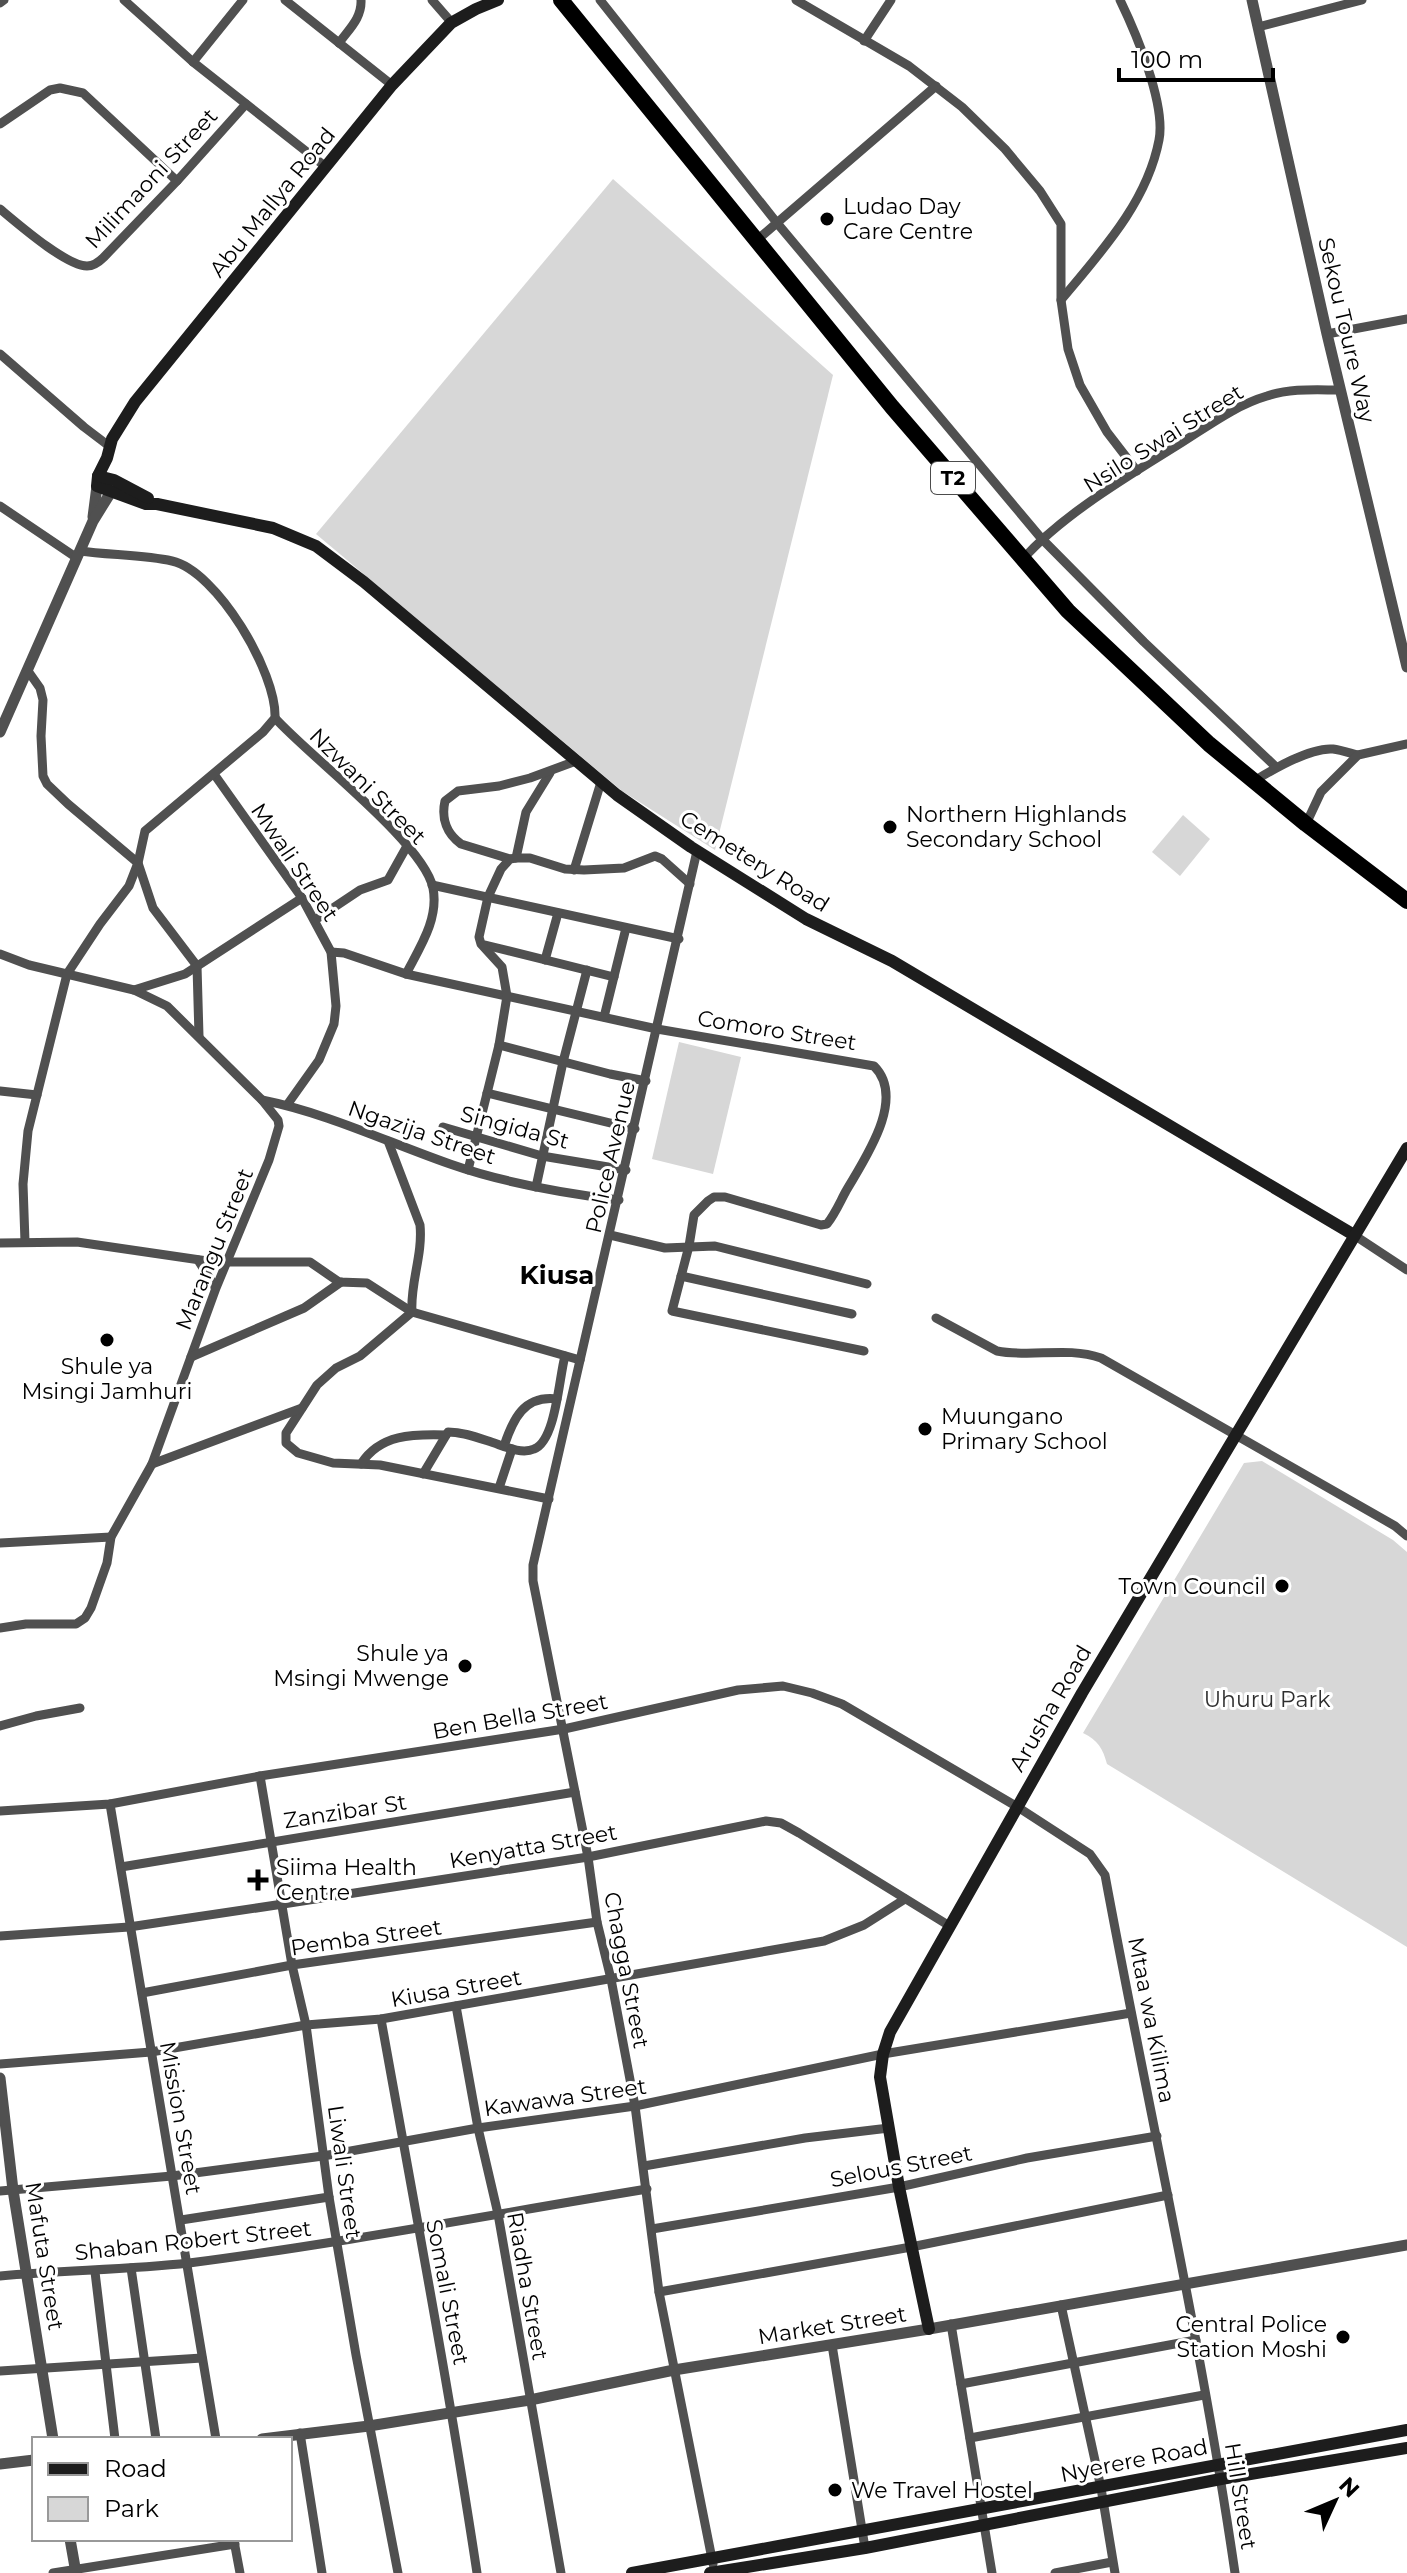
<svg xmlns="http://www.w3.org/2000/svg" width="1407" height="2573" font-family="Montserrat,sans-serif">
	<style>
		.green { fill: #d7d7d7 }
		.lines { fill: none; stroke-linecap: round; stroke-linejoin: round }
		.minor { stroke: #505050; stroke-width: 9 }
		.tertiary { stroke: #505050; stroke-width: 11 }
		.secondary { stroke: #1d1d1d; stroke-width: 12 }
		.trunk { stroke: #000; stroke-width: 16 }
		.poi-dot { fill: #000; stroke: #fff; stroke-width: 3 }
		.labels { text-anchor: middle; stroke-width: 6; stroke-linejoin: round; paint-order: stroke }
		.shield { fill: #fff; stroke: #4c4c4c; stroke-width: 2 }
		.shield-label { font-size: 20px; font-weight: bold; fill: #000 }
		.street-label { font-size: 22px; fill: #000; stroke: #fff }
		.poi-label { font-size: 22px; fill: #000; stroke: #fff; text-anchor: start }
		.park-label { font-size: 22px; fill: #2e2e2e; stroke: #fff }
		.quarter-label { font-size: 26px; font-weight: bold; fill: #000; stroke: #fff }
	</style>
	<rect width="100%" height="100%" fill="#fff"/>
	<g class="green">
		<path d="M613,179L833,375L715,850L622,791L316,534Z"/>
		<path d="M1183,815L1210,839L1180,876L1152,852Z"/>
		<path d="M679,1042L741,1057L713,1174L652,1159Z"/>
		<path d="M1262,1461L1393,1540L1407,1552V1947L1107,1764C1103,1749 1098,1740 1083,1733L1244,1463Z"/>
	</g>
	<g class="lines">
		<g class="minor">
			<path d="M124,0L193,62L326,167"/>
			<path d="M285,0L392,85"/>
			<path d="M432,0L452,23"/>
			<path d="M600,0L777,223L1041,538L1144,642L1276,767"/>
			<path d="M796,0L909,66L962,107L1005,149L1040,191L1061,224V300L1068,349L1080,385L1107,432L1137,471"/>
			<path d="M0,3L4,0"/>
			<path d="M1258,27L1362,0"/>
			<path d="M864,41L891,0"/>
			<path d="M339,43C349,29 362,18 361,0"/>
			<path d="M193,62L243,0"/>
			<path d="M0,124L50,90L60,88L83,93L177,181"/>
			<path d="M0,209C17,223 66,266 87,266C94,266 99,262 104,257L177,181L246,104"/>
			<path d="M757,240L936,86"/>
			<path d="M1061,300C1100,253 1147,203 1159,140C1166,104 1136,33 1120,0"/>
			<path d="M1327,334L1407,319"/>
			<path d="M0,354L84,427L109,446"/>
			<path d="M0,506L77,558"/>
			<path d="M1023,559C1063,514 1130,475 1181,443C1208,426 1236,405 1267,396C1291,388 1316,390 1340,390"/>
			<path d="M28,671L40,688L43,700L41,736L43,776L47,784L68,804L138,863L153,908L197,966L199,1036"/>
			<path d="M275,718C309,756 424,843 433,888C439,919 420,947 406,974"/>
			<path d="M214,774L302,898L331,952L336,1006L334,1024L319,1060L287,1105"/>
			<path d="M1254,781C1272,770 1310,747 1333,749C1341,750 1350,753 1358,755"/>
			<path d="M1306,824L1321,792L1358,755L1407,744"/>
			<path d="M697,851L533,1565V1581L588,1857L597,1922L611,1979L635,2106L659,2292L713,2564"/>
			<path d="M516,858L526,812L550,773"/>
			<path d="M510,859L461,844C447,834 441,819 445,801L458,791L499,786L530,778L576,761"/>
			<path d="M574,870L601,782"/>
			<path d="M432,885L679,939"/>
			<path d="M315,920L360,890L388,880L407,846"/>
			<path d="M485,945L614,977"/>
			<path d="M331,952L344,953L406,974L657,1029L874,1066C907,1099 864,1160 846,1191C840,1202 835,1214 827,1224L821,1225L725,1197H714L708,1201L694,1215L689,1246L672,1311L864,1351"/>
			<path d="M0,954L29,965L134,990L167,1006L262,1100L278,1120L279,1126L269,1160L216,1288L152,1464L111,1537L107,1563L91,1608L85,1618L76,1624H26L0,1628"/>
			<path d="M545,960L558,913"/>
			<path d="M134,990L185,974L302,898"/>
			<path d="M604,1017L626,928"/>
			<path d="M499,1045L610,1074L646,1081"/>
			<path d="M0,1091L37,1095"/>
			<path d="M487,1093L635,1129"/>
			<path d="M262,1100C327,1113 387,1142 450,1164C504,1183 562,1193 619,1200"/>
			<path d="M443,1127L542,1156L626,1170"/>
			<path d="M388,1141L420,1225C423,1255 410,1283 412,1312L360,1356L336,1368L317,1385L286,1433V1443L298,1453L333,1463L380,1465L549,1499"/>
			<path d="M468,1170L499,1045L507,996L502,967L481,944L479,937L488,897L501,869L510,859L516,858H530L565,869L584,870L624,868L655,856L662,859L690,884"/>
			<path d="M536,1187L563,1062L587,970"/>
			<path d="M610,1235L665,1248L715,1246L867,1284"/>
			<path d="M1354,1235L1407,1270"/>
			<path d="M25,1242L23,1184L28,1131L67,974L100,924L129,886L138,863L145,831L263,732L275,718C277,673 217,571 172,561C146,555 108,555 80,551"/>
			<path d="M0,1243L77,1242L214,1262H310L339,1282L367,1283L412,1312L580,1360"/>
			<path d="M198,1260L215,1287"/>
			<path d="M681,1276L852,1314"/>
			<path d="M936,1318L997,1351C1032,1358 1066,1346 1101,1358L1395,1526L1407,1536"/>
			<path d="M191,1357L304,1308L341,1282"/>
			<path d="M504,1446C513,1419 524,1395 557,1399"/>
			<path d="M152,1464L302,1408"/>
			<path d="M361,1464C380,1434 413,1434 446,1435"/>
			<path d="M423,1474L448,1432C465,1432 481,1439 497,1444C508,1448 523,1454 534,1449C556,1441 559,1377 565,1356"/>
			<path d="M499,1488L512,1449"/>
			<path d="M0,1543L111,1537"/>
			<path d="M0,1726L36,1716L80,1708"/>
			<path d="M260,1776L292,1965L306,2025L329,2197L356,2355L398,2573"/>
			<path d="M110,1804L216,2439"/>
			<path d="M0,1811L110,1804L260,1776L564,1729L738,1690L783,1686L812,1693L842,1704L1016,1806L1090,1854L1105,1875C1148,2108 1201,2339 1235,2573"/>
			<path d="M121,1867L575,1792"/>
			<path d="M0,1936L129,1927L283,1904L588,1857L766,1821L781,1823L799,1833L948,1925"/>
			<path d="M142,1993L292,1965L597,1922"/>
			<path d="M456,2006L478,2128L498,2214L561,2573"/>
			<path d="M381,2019C414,2203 449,2388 477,2573"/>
			<path d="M0,2064L151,2052L306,2025L381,2019L824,1941L864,1925L905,1899"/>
			<path d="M644,2166L805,2138L889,2128"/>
			<path d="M0,2191L172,2176L323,2156L478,2128L635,2106L883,2054L1131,2013"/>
			<path d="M181,2220L329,2197"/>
			<path d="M652,2229L899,2187L1027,2158L1157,2136"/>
			<path d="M131,2268L156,2439"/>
			<path d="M95,2272L115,2439"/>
			<path d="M0,2276C63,2270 126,2270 189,2263C342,2243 495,2214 647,2189"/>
			<path d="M659,2292L911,2247L1168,2195"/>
			<path d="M1061,2305L1101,2488L1115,2573"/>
			<path d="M951,2324L992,2573"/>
			<path d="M832,2345L865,2548"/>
			<path d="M0,2371L202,2358"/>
			<path d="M961,2384L1196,2340"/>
			<path d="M300,2433L322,2573"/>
			<path d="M970,2438L1204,2395"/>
			<path d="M234,2541L240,2573"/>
			<path d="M53,2573L235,2544"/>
			<path d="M1055,2573L1112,2562"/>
		</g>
		<g class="tertiary">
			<path d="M1252,0L1327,334L1407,667"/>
			<path d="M93,517L97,486"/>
			<path d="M0,732L93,521L111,492"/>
			<path d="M0,2078L13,2190L53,2439"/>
			<path d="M262,2439L369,2426L530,2400L674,2370L929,2329L1407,2245"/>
			<path d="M0,2464L34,2460"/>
			<path d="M70,2539L76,2573"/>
		</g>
		<g class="secondary">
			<path d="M498,0L476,9L451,23L392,85L135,402L112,439L107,458L98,476L97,486L146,504H157L273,528L316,546L364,582L617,795L691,847L806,919L892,961L1354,1235"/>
			<path d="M98,476L114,480L148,498"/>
			<path d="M929,2329L899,2187L880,2077L883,2054L890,2032L1082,1693L1407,1148"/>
			<path d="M632,2573L1407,2430"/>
			<path d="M710,2573L865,2548L1221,2479L1407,2448"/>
		</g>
		<path class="trunk" d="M561,0L892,407L1068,611L1209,744L1306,824L1407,901"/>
	</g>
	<g class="poi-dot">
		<circle cx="827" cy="219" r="8"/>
		<circle cx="890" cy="827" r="8"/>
		<circle cx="107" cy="1340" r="8"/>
		<circle cx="925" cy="1429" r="8"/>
		<circle cx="1282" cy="1586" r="8"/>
		<circle cx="465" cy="1666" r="8"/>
		<path d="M254 1868h8v8h8v8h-8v8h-8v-8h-8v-8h8z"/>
		<circle cx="1343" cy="2337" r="8"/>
		<circle cx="835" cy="2490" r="8"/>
	</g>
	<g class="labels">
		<rect class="shield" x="931" y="462" width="44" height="32" rx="6"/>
		<g class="shield-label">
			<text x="953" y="485">T2</text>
		</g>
		<g class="street-label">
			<text transform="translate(151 178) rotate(-47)" y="8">Milimaoni Street</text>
			<text transform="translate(272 202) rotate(-51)" y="8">Abu Mallya Road</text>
			<text transform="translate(1347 330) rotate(77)" y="8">Sekou Toure Way</text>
			<text transform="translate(1163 438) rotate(-32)" y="8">Nsilo Swai Street</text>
			<text transform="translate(368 786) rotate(45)" y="8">Nzwani Street</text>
			<text transform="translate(755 861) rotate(32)" y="8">Cemetery Road</text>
			<text transform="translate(295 862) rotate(56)" y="8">Mwali Street</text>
			<text transform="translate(777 1030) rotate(9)" y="8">Comoro Street</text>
			<text transform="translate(515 1127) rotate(15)" y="8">Singida St</text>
			<text transform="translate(422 1132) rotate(19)" y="8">Ngazija Street</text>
			<text transform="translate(610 1157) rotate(-77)" y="8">Police Avenue</text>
			<text transform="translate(214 1249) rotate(-68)" y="8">Marangu Street</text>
			<text transform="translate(1050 1708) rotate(-60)" y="8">Arusha Road</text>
			<text transform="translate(520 1716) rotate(-10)" y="8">Ben Bella Street</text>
			<text transform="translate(345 1811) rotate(-9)" y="8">Zanzibar St</text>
			<text transform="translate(533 1846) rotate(-10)" y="8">Kenyatta Street</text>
			<text transform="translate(366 1937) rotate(-8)" y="8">Pemba Street</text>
			<text transform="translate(627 1970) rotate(79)" y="8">Chagga Street</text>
			<text transform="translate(456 1988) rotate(-10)" y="8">Kiusa Street</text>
			<text transform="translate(1152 2020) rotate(79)" y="8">Mtaa wa Kilima</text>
			<text transform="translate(565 2097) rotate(-8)" y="8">Kawawa Street</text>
			<text transform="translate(181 2118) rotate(80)" y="8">Mission Street</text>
			<text transform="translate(901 2166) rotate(-11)" y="8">Selous Street</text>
			<text transform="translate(345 2172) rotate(82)" y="8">Liwali Street</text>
			<text transform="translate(193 2240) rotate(-6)" y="8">Shaban Robert Street</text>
			<text transform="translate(45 2256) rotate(81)" y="8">Mafuta Street</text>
			<text transform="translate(528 2286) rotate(80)" y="8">Riadha Street</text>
			<text transform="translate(448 2292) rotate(79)" y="8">Somali Street</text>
			<text transform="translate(832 2325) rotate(-9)" y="8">Market Street</text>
			<text transform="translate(1134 2460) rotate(-11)" y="8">Nyerere Road</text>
			<text transform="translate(1241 2496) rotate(81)" y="8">Hill Street</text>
		</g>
		<g class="poi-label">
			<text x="843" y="214">Ludao Day<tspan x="843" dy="25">Care Centre</tspan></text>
			<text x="906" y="822">Northern Highlands<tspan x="906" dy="25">Secondary School</tspan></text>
			<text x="107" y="1374" text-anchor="middle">Shule ya<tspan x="107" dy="25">Msingi Jamhuri</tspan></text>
			<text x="941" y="1424">Muungano<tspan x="941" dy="25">Primary School</tspan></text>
			<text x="1266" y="1594" text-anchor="end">Town Council</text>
			<text x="449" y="1661" text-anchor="end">Shule ya<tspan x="449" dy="25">Msingi Mwenge</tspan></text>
			<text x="276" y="1875">Siima Health<tspan x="276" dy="25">Centre</tspan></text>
			<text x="1327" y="2332" text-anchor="end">Central Police<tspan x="1327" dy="25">Station Moshi</tspan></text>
			<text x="851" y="2498">We Travel Hostel</text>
		</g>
		<g class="park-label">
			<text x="1267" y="1707">Uhuru Park</text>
		</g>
		<g class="quarter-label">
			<text x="557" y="1284">Kiusa</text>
		</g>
	</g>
	<rect x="32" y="2437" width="260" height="104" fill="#ffffff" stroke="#999999" stroke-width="2"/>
	<rect x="48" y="2463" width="40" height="12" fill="#1d1d1d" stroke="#999999" stroke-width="2"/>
	<text x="104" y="2477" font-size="24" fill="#000000">Road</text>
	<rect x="48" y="2497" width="40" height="24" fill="#d7d7d7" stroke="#999999" stroke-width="2"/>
	<text x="104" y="2517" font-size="24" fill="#000000">Park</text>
	<g transform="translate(1335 2501) rotate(46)" stroke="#ffffff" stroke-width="6" paint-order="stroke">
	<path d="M0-6L14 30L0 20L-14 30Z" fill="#000000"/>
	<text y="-12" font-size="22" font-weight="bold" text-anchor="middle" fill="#000000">N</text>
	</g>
	<path d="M1119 68v12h154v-12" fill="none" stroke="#000000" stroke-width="4"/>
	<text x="1131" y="68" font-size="24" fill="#000000" stroke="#ffffff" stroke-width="6" paint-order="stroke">100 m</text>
</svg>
